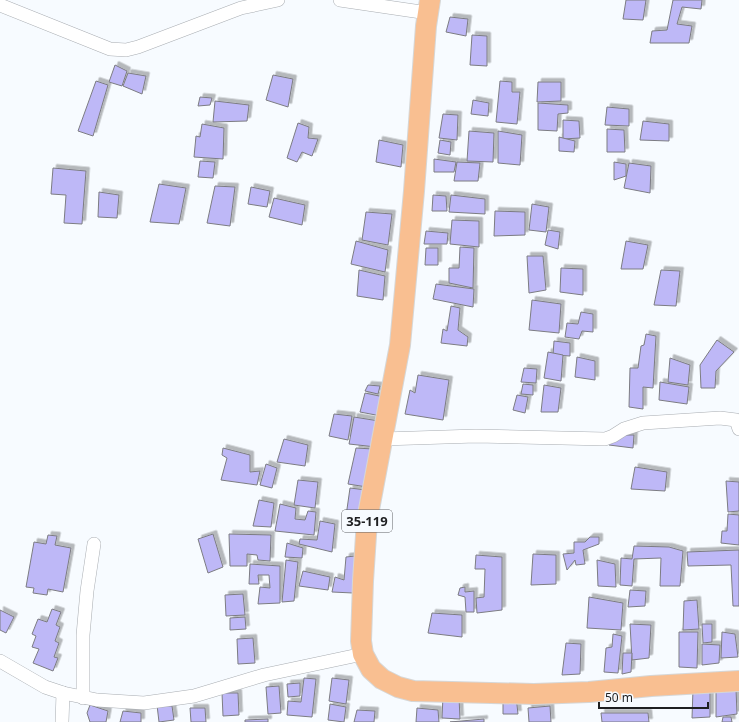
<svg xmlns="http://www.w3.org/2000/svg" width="739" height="722" font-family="'Noto Sans',sans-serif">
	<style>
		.building { fill: #beb8f7; stroke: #7c7c82; filter: url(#shadow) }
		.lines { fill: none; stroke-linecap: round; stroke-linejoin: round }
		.minor-casing { stroke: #a9adb2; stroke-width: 14 }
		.primary-casing { stroke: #d6d7d7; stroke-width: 22 }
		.minor { stroke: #fff; stroke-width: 13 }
		.primary { stroke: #f9bf91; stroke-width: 20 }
		.labels { text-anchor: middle; stroke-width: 3; stroke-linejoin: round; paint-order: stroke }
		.shield { fill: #f7fbff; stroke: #5f6164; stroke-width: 1 }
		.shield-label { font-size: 13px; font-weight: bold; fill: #1e1f21 }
	</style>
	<defs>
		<filter id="shadow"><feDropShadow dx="3.5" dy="-3.5" stdDeviation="0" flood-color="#0004"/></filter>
	</defs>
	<rect width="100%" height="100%" fill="#f7fbff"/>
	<g class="building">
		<path d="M626,0H646L643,20L623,19Z"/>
		<path d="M673,0H702L701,9L682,7L677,24L692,26L689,43H650L652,31L667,30Z"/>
		<path d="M450,17L468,19L466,36L446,32Z"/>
		<path d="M472,35L487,36V66L470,65Z"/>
		<path d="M115,65L127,71L122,86L109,82Z"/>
		<path d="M128,73L146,76L142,94L123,86Z"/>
		<path d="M273,75L293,79L288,107L266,100Z"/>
		<path d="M96,81L108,85L93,136L78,131Z"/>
		<path d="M500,81L512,82V92H520L517,124L496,122Z"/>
		<path d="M538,82H561V101L537,102Z"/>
		<path d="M200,97L212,98L210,105L198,106Z"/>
		<path d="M473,100L489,103L488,116L471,114Z"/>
		<path d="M215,101L249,105L247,121L213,122Z"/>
		<path d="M538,103L568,105V113L558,114L557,131L538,130Z"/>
		<path d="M607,107L629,109V126L605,125Z"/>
		<path d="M443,114L458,115L457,140L439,138Z"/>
		<path d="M563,120L579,121L580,138L563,139Z"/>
		<path d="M643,121L669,124V141L640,140Z"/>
		<path d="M298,123L309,127L308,138L318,139L312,156L302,152L297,162L287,158Z"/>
		<path d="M202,124L224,128L223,159L194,157L196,136L200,137Z"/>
		<path d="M607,129L624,130L625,152H607Z"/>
		<path d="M469,131L494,133L493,162L467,161Z"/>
		<path d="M498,131L522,135L520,165L498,163Z"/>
		<path d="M559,137L575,141L574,152L559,151Z"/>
		<path d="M379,140L403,145L401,167L376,162Z"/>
		<path d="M440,140L451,142L450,155L438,153Z"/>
		<path d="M434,159L456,162L454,172H434Z"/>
		<path d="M200,161L215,162L213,178L198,177Z"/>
		<path d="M457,162L480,163L478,181H454Z"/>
		<path d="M614,162L626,164V176L614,180Z"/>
		<path d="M629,163L651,166L650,193L624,188Z"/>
		<path d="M53,168L86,171L82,224L64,223L66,195L51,194Z"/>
		<path d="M159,184L186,188L179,224L150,222Z"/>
		<path d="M215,186L235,187L230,226L207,223Z"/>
		<path d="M251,187L270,191L267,207L248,204Z"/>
		<path d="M99,192L119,195L117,218L98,217Z"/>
		<path d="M433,195L446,196L447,211H432Z"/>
		<path d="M451,195L485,199V214L449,212Z"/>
		<path d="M274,198L305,205L302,225L269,217Z"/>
		<path d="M532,204L549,207L546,232L529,230Z"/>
		<path d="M495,211L525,212V235L494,236Z"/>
		<path d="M366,212L392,214L388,245L362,240Z"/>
		<path d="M452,220L479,221V247L450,244Z"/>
		<path d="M548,230L560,232L558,249L545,245Z"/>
		<path d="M426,231L448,233L447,244H424Z"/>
		<path d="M356,241L388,250L385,272L351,264Z"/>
		<path d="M626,241L648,245L643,269H621Z"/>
		<path d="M460,247L474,248L473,288L449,283V268H459Z"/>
		<path d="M426,248H438V265H425Z"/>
		<path d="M527,256H543L546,290L529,293Z"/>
		<path d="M561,268L583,269V295L560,292Z"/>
		<path d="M359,270L385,276L383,300L357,296Z"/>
		<path d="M661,270L680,271L676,306L654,305Z"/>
		<path d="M436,284L474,289L473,307L433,299Z"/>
		<path d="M532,300L561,304L559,333L529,330Z"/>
		<path d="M451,306L460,308L458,330L468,337L467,346L441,343L443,329L447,331Z"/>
		<path d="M581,312L593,314V332L582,331L579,339L565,337L567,323L578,324Z"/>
		<path d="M646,334L656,336L653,388L643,387V409L629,407L630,368H638L641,346L644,345Z"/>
		<path d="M717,340L734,352L716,371L715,388H701L700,365Z"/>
		<path d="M554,341L570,343V356L553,355Z"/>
		<path d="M548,352L563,355L561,381L544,378Z"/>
		<path d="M577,357L595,361V380L575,377Z"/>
		<path d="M670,358L690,365L688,385L668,382Z"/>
		<path d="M524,368L537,369L536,383L521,382Z"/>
		<path d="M418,375L449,380L443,420L405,414L410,390L415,393Z"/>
		<path d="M660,382L689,387L687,404L659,400Z"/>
		<path d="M523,384L533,385V395L521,394Z"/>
		<path d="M368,385L380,386L378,394L365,391Z"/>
		<path d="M544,385L561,388L558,412H541Z"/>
		<path d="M365,393L384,397L381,416L360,412Z"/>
		<path d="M517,395L528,397L525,413L513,410Z"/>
		<path d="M334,414L352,416L348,440L329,436Z"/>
		<path d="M354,417L379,421L376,447L349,444Z"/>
		<path d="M610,435H634L633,448L609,445Z"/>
		<path d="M284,439L308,445L305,466L277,462Z"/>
		<path d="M223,448L250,455V472L260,471L257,485L221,480L227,458L222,455Z"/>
		<path d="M356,448L373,449L367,487L348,484Z"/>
		<path d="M266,464L277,468L272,488L260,485Z"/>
		<path d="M635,467L667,472L665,491L631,489Z"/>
		<path d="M298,480L318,482L315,508L294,505Z"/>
		<path d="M726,481L739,482V511L728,512Z"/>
		<path d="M350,488L366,490L361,519L346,516Z"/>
		<path d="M259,500L274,503L271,527L253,526Z"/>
		<path d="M280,504L296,508L295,519L305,520L308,511L316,512L314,535L275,531Z"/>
		<path d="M728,514L739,515V545L721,543L722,531H727Z"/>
		<path d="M320,521L335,524L332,552L299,544L300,539L317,540Z"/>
		<path d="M213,534L223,567L208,573L198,539Z"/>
		<path d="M229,534L271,535L270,561L258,560L257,555L247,554V566H230Z"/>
		<path d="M48,535L57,536L55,545L71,548L63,592L48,589L47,595L33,593L34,588L26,587L34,542L46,544Z"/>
		<path d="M590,537H599V544L583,550L585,564L576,565L575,560L567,570L563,554L574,553V542H585Z"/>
		<path d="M287,543L303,548L302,558L285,557Z"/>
		<path d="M634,546L669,547L683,551L680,586H660L661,558L634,559L632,586L620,585L621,558L632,559Z"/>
		<path d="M739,550V606H733L731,565L688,566L687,552Z"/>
		<path d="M533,554L556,555V584L531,585Z"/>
		<path d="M476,555L502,557V610L477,613L476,598L484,597L485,569H475Z"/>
		<path d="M355,556L353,593L332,592L335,577L344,580L346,557Z"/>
		<path d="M286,560L298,562L294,601L282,602Z"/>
		<path d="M597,560L615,564L616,587L598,586Z"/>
		<path d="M250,564L280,566V603L258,604L260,587L270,588L269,575H258L259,584H249Z"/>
		<path d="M303,571L330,577L328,590L299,586Z"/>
		<path d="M465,587V592L474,591V612H466L465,597L458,595L460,588Z"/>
		<path d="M630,590L646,591L645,606L628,607Z"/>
		<path d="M243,594L245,615L226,616L225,595Z"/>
		<path d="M589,597L623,603L621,630L587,628Z"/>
		<path d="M697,600L699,629L683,630L684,601Z"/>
		<path d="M52,609L61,612L56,625L60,627L55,641L59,643L54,657L58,658L53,671L33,663L39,649L32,647L36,636L32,634L38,619L47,622Z"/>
		<path d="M0,610L14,617L6,633L0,630Z"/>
		<path d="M432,613L462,615V637L428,633Z"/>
		<path d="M245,617L246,629L230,630V618Z"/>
		<path d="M630,624L651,625L649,658L632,660Z"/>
		<path d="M702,624H712V642L703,643Z"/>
		<path d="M679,632H698L697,668L679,667Z"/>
		<path d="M722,632L735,634L738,657L721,658Z"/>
		<path d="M613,634L622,636L618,673L604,672L606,648L612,647Z"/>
		<path d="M253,638L255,663L238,664L237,639Z"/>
		<path d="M566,643L581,644L580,674L562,675Z"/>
		<path d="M702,644L720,645L719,663L702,665Z"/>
		<path d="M623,653H632L631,672L622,674Z"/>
		<path d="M304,678L316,679L312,717L287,715L288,701L301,702Z"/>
		<path d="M332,678L349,680L346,704L329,701Z"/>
		<path d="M300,683V696L288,697L287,684Z"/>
		<path d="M279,686L281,713L268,714L266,687Z"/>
		<path d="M693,689L710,690V717L692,718Z"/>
		<path d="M716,689H736L737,714L716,717Z"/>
		<path d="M222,693H238L239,715L223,716Z"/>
		<path d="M443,696L459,697L460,719L442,718Z"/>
		<path d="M516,696L518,714H503V697Z"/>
		<path d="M330,704L346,707L344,722L328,720Z"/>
		<path d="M90,705L108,711L106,722H90L87,713Z"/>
		<path d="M157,705L172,706L174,720L159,722Z"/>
		<path d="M550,706L551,722H529L528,708Z"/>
		<path d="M190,708H205L206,722H191Z"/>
		<path d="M417,708L438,710L439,722H416Z"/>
		<path d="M357,710L375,711L374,722H354Z"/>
		<path d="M123,711L141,713V722H120Z"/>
		<path d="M601,713H648L649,722H602Z"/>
		<path d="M723,717H731L732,722H722Z"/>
		<path d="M268,719V722H245V720Z"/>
		<path d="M484,719V722H450Z"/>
	</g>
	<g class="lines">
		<g class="minor-casing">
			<g id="minor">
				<path d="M340,0L428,13"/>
				<path d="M0,5L110,49L126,50L138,47L241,8L278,0"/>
				<path d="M383,439L476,436L605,439L613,436L624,429L643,423L720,418L736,420L739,429"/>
				<path d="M0,661L45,687L63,693L97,700L144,703L194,696L264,675L363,654"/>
				<path d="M83,698V635L87,591L94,544"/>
				<path d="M62,722L63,693"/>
			</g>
		</g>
		<g class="primary-casing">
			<path id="primary" d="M430,0L426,26L414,191L400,345L367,520L363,581L361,641L363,654L371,669L382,679L398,687L413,691L534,694L589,692L651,686L739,681"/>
		</g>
		<use href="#minor" class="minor"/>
		<use href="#primary" class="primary"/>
	</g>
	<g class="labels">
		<rect class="shield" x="342" y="510" width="50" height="22" rx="3"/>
		<g class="shield-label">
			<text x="367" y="526">35-119</text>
		</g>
	</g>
	<path d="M599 702v6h109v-6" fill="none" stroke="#1e1f21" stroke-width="2"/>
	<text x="605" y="702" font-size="12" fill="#1e1f21" stroke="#f7fbff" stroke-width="3" paint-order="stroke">50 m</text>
</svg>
